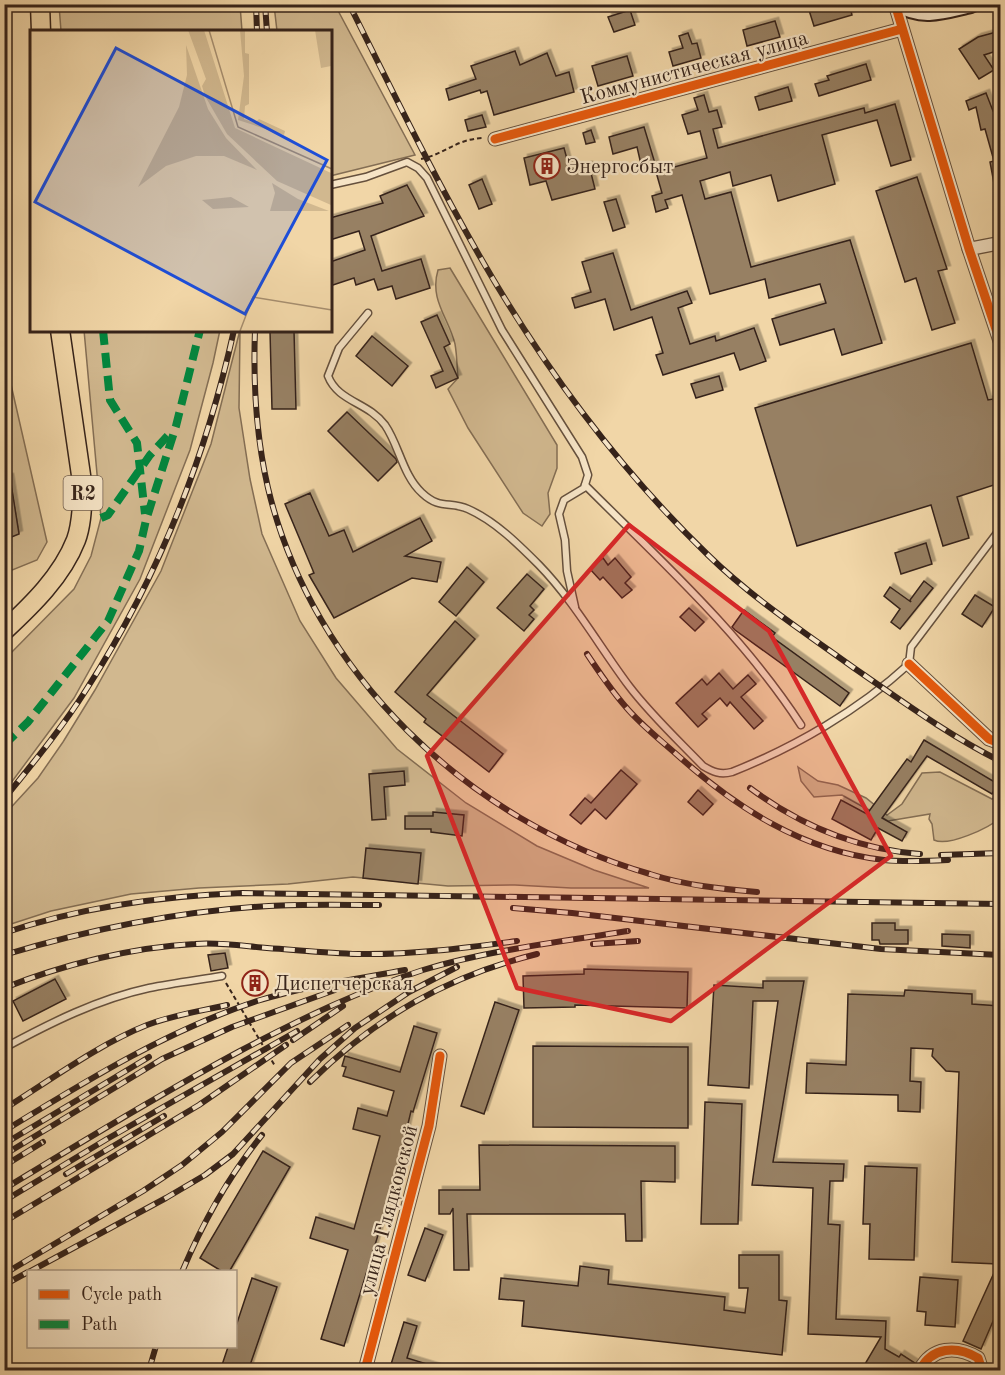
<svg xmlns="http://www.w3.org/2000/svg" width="1005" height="1375" font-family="'Old Standard TT',serif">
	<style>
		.green { fill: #d1b88f; stroke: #846e54; stroke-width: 1.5 }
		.building { fill: #978063; stroke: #36231a; stroke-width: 1.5; filter: url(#shadow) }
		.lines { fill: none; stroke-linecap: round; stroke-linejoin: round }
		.service-casing { stroke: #65503d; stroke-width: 9 }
		.minor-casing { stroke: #65503d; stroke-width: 15 }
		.secondary-casing { stroke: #36231a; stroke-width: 20 }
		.primary-casing { stroke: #36231a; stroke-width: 21 }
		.path { stroke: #36231a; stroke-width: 2; stroke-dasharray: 4.5 3; stroke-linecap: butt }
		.service { stroke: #f6e4c6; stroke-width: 6 }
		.minor { stroke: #f6e4c6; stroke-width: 12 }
		.secondary { stroke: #f6e4c6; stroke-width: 16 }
		.primary { stroke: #f1d6a7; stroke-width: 18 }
		.rail-casing { stroke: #36231a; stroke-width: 6 }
		.rail { stroke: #f6e4c6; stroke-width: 4; stroke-dasharray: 11; stroke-linecap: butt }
		.quiet { stroke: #00873e; stroke-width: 8; stroke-dasharray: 15 8; stroke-linecap: butt }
		.cycleway-casing { stroke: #f6e4c6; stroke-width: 13 }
		.cycleway { stroke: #e8590c; stroke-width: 9 }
		.marked { fill: #d62828; fill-opacity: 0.2; stroke: #d62828; stroke-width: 4.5; stroke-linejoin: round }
		.labels { text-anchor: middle; stroke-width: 4.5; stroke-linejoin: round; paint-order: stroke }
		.shield { fill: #f6e4c6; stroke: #705d4e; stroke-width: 1.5 }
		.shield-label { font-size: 20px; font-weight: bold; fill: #36231a }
		.street-label { font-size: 21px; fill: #36231a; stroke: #f6e4c6 }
		.poi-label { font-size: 21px; fill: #36231a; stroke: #f6e4c6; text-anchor: start }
		.inset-road { fill: none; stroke: #a68e6f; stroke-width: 1.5 }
		.view { fill: #1d4ed8; fill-opacity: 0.15; stroke: #1d4ed8; stroke-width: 3 }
		.inset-edge { fill: none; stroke: #36231a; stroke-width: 3 }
	</style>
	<defs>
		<filter id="shadow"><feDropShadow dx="3.5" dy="-3.5" stdDeviation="0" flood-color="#0004"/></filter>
	</defs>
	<rect width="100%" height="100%" fill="#f1d6a7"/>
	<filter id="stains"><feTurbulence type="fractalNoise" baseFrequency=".00333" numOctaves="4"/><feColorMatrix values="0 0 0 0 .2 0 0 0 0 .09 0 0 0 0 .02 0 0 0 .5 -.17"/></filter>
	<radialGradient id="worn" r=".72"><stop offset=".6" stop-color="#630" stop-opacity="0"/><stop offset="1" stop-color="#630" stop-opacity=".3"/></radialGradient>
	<g class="green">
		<path d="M59,5H240L242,31H61Z"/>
		<path d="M274,5H335L415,155L330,176V32L277,31Z"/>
		<path d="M450,268L557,445V468L548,493L550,514L542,526L523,513L468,428L448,389L458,378C457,367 457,355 455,344C449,318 429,300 438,270Z"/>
		<path d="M84,330H220L213,363L190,450L140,579L74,698L5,791V659L74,589L91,556L101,518Z"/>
		<path d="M240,330L239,408L250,479L262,534L300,621L336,678L397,749L466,803L537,846L594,870L649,888H571L515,885L448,886L353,877L288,884L199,888L131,894L51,911L5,926L4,815L38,778L63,742L95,690L161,571L211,444Z"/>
		<path d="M4,354L47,542L37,560L5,573V540L19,533L7,463H5Z"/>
		<path d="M798,767L818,781L838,785L866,798L887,815L902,804L922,773L940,772L992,799L1000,793V818C989,828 948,847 934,840L932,824L929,819L930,814L888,821L842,795L814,797L801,781Z"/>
	</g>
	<g class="building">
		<path d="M818,4H849L852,15L814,26L808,7Z"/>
		<path d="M630,10L635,25L614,32L608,17Z"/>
		<path d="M775,21L780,37L747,46L743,30Z"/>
		<path d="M1000,31V50L984,55L994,70L979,79L959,49L978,37Z"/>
		<path d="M688,33L692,44L697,43L701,58L673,66L669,52L683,48L679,36Z"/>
		<path d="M515,51L520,65L547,53L556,76L569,72L574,92L494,115L487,91L481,93L480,90L449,100L446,89L476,79L471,66Z"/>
		<path d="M627,56L633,76L598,86L592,66Z"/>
		<path d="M866,64L871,80L819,96L815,84L829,80L827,76Z"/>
		<path d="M788,87L792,101L759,110L755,97Z"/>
		<path d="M986,93L993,111L1000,110V193L996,194L990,162L994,161L985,129L981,130L976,107L969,110L966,101Z"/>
		<path d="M704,95L709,112L717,110L722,127L713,129L718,148L864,108L865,113L895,104L911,160L891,166L877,120L822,135L835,184L778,201L771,175L733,186L730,172L700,181L705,199L731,192L751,267L850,240L882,343L842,355L834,329L780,345L772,319L826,303L820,284L769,298L765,279L710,294L682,195L665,200L668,208L656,212L652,196L662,193L656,172L707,158L700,131L688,134L682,115L698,110L694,98Z"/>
		<path d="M482,115L486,127L468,131L465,120Z"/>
		<path d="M644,127L657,170L643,173L637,147L613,154L609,137Z"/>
		<path d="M591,130L595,142L586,144L583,133Z"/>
		<path d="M564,148L570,170L589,165L595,189L552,200L546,181L530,185L524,158Z"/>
		<path d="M917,177L947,269L938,271L955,323L932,330L916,278L905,282L876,191Z"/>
		<path d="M482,179L492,204L479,209L469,185Z"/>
		<path d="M407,185L424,216L371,236L382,271L421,259L430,288L396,299L392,286L378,290L374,279L356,285L354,278L330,286V262L365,250L359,231L330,240V218L383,203L380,196Z"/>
		<path d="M616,199L625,227L613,231L604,202Z"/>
		<path d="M613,253L631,310L687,291L692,303L678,308L690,344L715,336L716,341L754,328L766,361L740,370L734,353L663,375L656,355L663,353L652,317L614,330L605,299L575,308L572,298L591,292L582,262Z"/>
		<path d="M437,315L450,344L444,347L458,378L436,388L431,376L443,371L421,322Z"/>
		<path d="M270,331H294L296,409H272Z"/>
		<path d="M372,336L408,366L392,386L356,356Z"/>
		<path d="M971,343L988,400L993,399L1000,423V483L957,497L969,538L943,546L931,505L797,546L755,408Z"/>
		<path d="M719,376L723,390L696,398L691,384Z"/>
		<path d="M347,412L396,459L397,462L378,481L328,431Z"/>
		<path d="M4,477H10L19,534L4,540Z"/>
		<path d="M310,493L329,536L344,530L353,552L420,518L432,541L405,556L441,562L437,582L412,578L334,618L309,575L314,573L285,504Z"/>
		<path d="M926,543L932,564L901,574L895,553Z"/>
		<path d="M603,558L608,565L615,558L631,577L625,583L632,590L622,598L603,577L600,580L590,569Z"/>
		<path d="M467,567L484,582L456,616L439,602Z"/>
		<path d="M527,574L544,589L530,606L534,610L529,615L534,619L524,631L497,608Z"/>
		<path d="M924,581L933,588L900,629L891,622L900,609L884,596L890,587L911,602L910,600Z"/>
		<path d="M975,595L995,607L982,627L962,614Z"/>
		<path d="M689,608L704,622L695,631L680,617Z"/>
		<path d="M744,610L775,633L772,637L849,693L840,706L735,630L732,627Z"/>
		<path d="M455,621L475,639L427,695L503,754L489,772L424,722L426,719L395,692Z"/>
		<path d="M719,673L733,689L748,675L756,684L741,697L763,721L754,729L730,702L727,706L720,698L702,714L707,719L698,727L676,703L702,679L707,685Z"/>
		<path d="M924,740L998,784L992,794L927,756L882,818L907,832L902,841L878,828L871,840L832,819L841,800L867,814L907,759L911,762Z"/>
		<path d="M621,770L637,784L606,819L595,809L581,824L570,815L585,798L591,803Z"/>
		<path d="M404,771L405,785L384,787L386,819L372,820L369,774Z"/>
		<path d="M698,790L713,804L703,815L688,802Z"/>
		<path d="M433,812L464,815L462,836L431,832V829H405V816H433Z"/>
		<path d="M366,848L421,853L418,884L363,878Z"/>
		<path d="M872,923H895V930H908V944H880L879,940H872Z"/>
		<path d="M942,934L970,935V948L942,946Z"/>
		<path d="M225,953L228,968L211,971L208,955Z"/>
		<path d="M584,969L688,972L687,1008L575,1005V1007L524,1008L523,976L584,974Z"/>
		<path d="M260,975L263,989L250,991L248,977Z"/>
		<path d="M55,979L66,999L23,1021L13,1001Z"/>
		<path d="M763,981H804L773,1162L844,1164L843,1181H830L828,1224L840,1225L836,1319L886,1321L885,1349L899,1357L901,1354L915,1363L912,1371H875L865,1364L881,1337L808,1334L813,1188L752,1185L778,1001H753L749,1088L708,1085L714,985L763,988Z"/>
		<path d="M905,990L972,994V1004L1000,1006V1305L981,1349L963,1341L998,1264L952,1262L959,1072L946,1071L932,1056L933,1049L911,1048L910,1081L921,1082L920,1112L898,1111V1095L806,1093L807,1063L846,1065L848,994L904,996Z"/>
		<path d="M495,1002L519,1010L484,1114L461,1106Z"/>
		<path d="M414,1026L437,1033L413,1112L411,1111L394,1183L344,1346L321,1339L348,1250L310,1238L316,1217L354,1229L380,1136L353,1129L358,1108L387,1116L394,1091L343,1076L346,1067L342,1066L345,1056L400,1072Z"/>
		<path d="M533,1046L688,1047V1128L533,1127Z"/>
		<path d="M705,1102L742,1104L738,1224H701Z"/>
		<path d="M479,1145L675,1146V1182L641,1181L642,1241H626L625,1214H467L469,1270H454L453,1208L450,1214H439V1190H480Z"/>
		<path d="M263,1151L290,1167L229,1272H223L200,1258Z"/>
		<path d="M865,1166L917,1168L914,1260L869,1259L870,1224H863Z"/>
		<path d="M425,1228L443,1235L425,1281L408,1275Z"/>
		<path d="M739,1255H779V1300L787,1301L782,1355L522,1326L524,1301L499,1299L501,1278L578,1286L580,1266L609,1270L608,1284L725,1297L724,1310L745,1313L748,1288H739Z"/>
		<path d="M920,1277L958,1280L955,1327L925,1325L926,1312L917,1311Z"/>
		<path d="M252,1278L277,1287L248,1371H220L228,1347H236V1326Z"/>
		<path d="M404,1322L417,1326L407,1358L440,1368V1371H389Z"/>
	</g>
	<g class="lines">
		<g class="service-casing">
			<g id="service">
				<path d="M330,185L366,177L407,162L418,168L427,178L502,330L582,457L588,475L584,488L564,500L559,514L565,540L567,571L575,607"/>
				<path d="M368,313L339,348L328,376C338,402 368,402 385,425C399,445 403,476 422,493C440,510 450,501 468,509C495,521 518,544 539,565C574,601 599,646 629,686C651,715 678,740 703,766C713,772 720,775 732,772C795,747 859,710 909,664L911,647L1000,529"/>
				<path d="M585,485C661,561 742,634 801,725"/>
				<path d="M4,1048C50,1023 98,999 149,988C173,983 198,980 222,976"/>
			</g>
		</g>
		<g class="minor-casing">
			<g id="minor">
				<path d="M895,4L969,249L1000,341"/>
				<path d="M495,139L902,29"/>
				<path d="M969,249L1000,243"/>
				<path d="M909,664L989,739L1000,743"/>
				<path d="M365,1370L429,1126L440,1056"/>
				<path d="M920,1370C932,1347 956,1345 978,1358L982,1370"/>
			</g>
		</g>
		<g class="secondary-casing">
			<path id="secondary" d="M900,4C922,19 948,9 971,4"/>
		</g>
		<g class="primary-casing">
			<g id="primary">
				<path d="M40,4L41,32"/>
				<path d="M4,631C32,605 62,576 76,540C82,524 82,505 83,489L60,330"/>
			</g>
		</g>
		<g class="path">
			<path d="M421,159C445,154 456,139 483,138"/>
			<path d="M226,983L275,1066"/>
		</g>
		<use href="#service" class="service"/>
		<use href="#minor" class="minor"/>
		<use href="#secondary" class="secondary"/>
		<use href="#primary" class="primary"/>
		<g class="rail-casing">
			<g id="rail">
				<path d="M256,4L257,32"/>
				<path d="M265,4L267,32"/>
				<path d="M349,4C391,88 432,173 479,255C542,365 617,467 708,555C752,598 804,632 854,668C902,701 948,735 1000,761"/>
				<path d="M255,330C253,383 256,436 268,488C312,673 469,822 650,874C684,885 721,889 757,892"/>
				<path d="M587,654C599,672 611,690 625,706C640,724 658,738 675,753C735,807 802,851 884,860C905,862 927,861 948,860"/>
				<path d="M750,788C801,826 857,849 920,854"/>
				<path d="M4,799C33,763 62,728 86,690C157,580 206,457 234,330"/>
				<path d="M941,855L1000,853"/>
				<path d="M513,908L572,913L881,949L1000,955"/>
				<path d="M4,933C81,907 161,896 242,893L1000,904"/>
				<path d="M593,944L638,941"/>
				<path d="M4,955C91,929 180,911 269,906C306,904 343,905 379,905"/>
				<path d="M4,988C62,965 132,947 195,944C219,942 243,946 267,948C297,950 328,953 358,954C411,955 464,948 517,941"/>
				<path d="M293,1040L343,1006"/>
				<path d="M310,1082C376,1017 448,976 537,954"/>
				<path d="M4,1109C49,1081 99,1044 147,1025C173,1015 201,1011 227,1005"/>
				<path d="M4,1131C86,1081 166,1031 257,1001C305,986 356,979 405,970"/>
				<path d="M4,1144L149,1057"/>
				<path d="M4,1155L162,1059L232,1027L335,990"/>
				<path d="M4,1166L43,1142"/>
				<path d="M66,1174L164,1116"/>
				<path d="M4,1189C82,1142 160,1094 240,1051C299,1020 358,991 423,970C489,950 560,942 628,931"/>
				<path d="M4,1201L107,1139L297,1031"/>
				<path d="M4,1222L199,1105L286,1045"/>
				<path d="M29,1272L166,1198L205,1175L233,1154L320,1059L355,1028L409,992L457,967"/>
				<path d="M182,1272C203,1222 228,1177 262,1135"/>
				<path d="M4,1274L143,1191L182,1165L222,1132L291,1063L348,1025"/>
				<path d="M4,1285L28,1272"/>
				<path d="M149,1370L156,1346"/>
			</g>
		</g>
		<use href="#rail" class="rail"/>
		<g class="quiet">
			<path d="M103,330L110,400L137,443L145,514"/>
			<path d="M101,518L108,515L150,455L172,431"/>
			<path d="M4,745L28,722L108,621L139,551L146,520L176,426L200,330"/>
		</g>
		<g class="cycleway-casing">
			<g id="cycleway">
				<path d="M895,4L969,249L1000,341"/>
				<path d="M495,139L902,29"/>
				<path d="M909,664L989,739L1000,743"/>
				<path d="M365,1370L429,1126L440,1056"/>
				<path d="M920,1370C932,1347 956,1345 978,1358L982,1370"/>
			</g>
		</g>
		<use href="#cycleway" class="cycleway"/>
	</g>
	<path class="marked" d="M629,525L769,631L891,856L671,1021L517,988L427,756Z"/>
	<defs>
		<g id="building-ring" transform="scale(1.35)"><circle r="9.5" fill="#f6e4c6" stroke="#8f2418" stroke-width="1.5"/><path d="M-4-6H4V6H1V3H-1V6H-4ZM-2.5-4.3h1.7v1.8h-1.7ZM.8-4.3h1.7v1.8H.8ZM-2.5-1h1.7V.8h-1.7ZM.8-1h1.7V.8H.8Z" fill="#8f2418"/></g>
	</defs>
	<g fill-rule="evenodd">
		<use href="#building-ring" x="547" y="166"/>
		<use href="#building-ring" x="255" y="983"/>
	</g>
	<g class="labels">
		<rect class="shield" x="63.5" y="476" width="39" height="34" rx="4.5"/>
		<g class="shield-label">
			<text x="83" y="500">R2</text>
		</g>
		<g class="street-label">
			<text transform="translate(694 67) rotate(-15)" y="7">Коммунистическая улица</text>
			<text transform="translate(388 1210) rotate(-75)" y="7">улица Глядковской</text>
		</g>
		<g class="poi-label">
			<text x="566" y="173">Энергосбыт</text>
			<text x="274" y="990">Диспетчерская</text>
		</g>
	</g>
	<g transform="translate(30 30)">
		<rect width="302" height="302" fill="#f1d6a7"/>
		<path d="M158,0H174L205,98L301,143V175L247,151L197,104L175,66L172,56L176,49ZM210,0H215V23L219,24V74L215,76L214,89L225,93L229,89L255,101L254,105L208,90L214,46ZM285,0H301V36L291,38ZM156,15L178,79L196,108L227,140L194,126H166L136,136L108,157L149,77L157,45ZM242,153L268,169L299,181H240L245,163ZM201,167L219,177L183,179L172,170Z" fill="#d1b88f"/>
		<path class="inset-road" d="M179,0L208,97L302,139M210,301L223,267L302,280"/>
		<path class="view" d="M86,18L297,130L215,284L5,172Z"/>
		<rect width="302" height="302" class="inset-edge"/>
	</g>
	<rect width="1005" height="1375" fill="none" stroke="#f1d6a7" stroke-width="24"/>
	<rect x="6" y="6" width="993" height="1363" fill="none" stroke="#36231a" stroke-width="3"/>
	<rect x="12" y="12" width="981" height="1351" fill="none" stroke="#36231a" stroke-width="1.5"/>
	<rect x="27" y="1270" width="210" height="78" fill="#f6e4c6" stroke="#a99781" stroke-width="1.5"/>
	<rect x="39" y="1290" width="30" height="9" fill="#e8590c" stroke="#a99781" stroke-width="1.5"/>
	<text x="81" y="1300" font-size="18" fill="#36231a">Cycle path</text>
	<rect x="39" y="1320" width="30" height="9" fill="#00873e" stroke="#a99781" stroke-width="1.5"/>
	<text x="81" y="1330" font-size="18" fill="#36231a">Path</text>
	<rect width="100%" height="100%" filter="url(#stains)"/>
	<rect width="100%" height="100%" fill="url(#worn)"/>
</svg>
